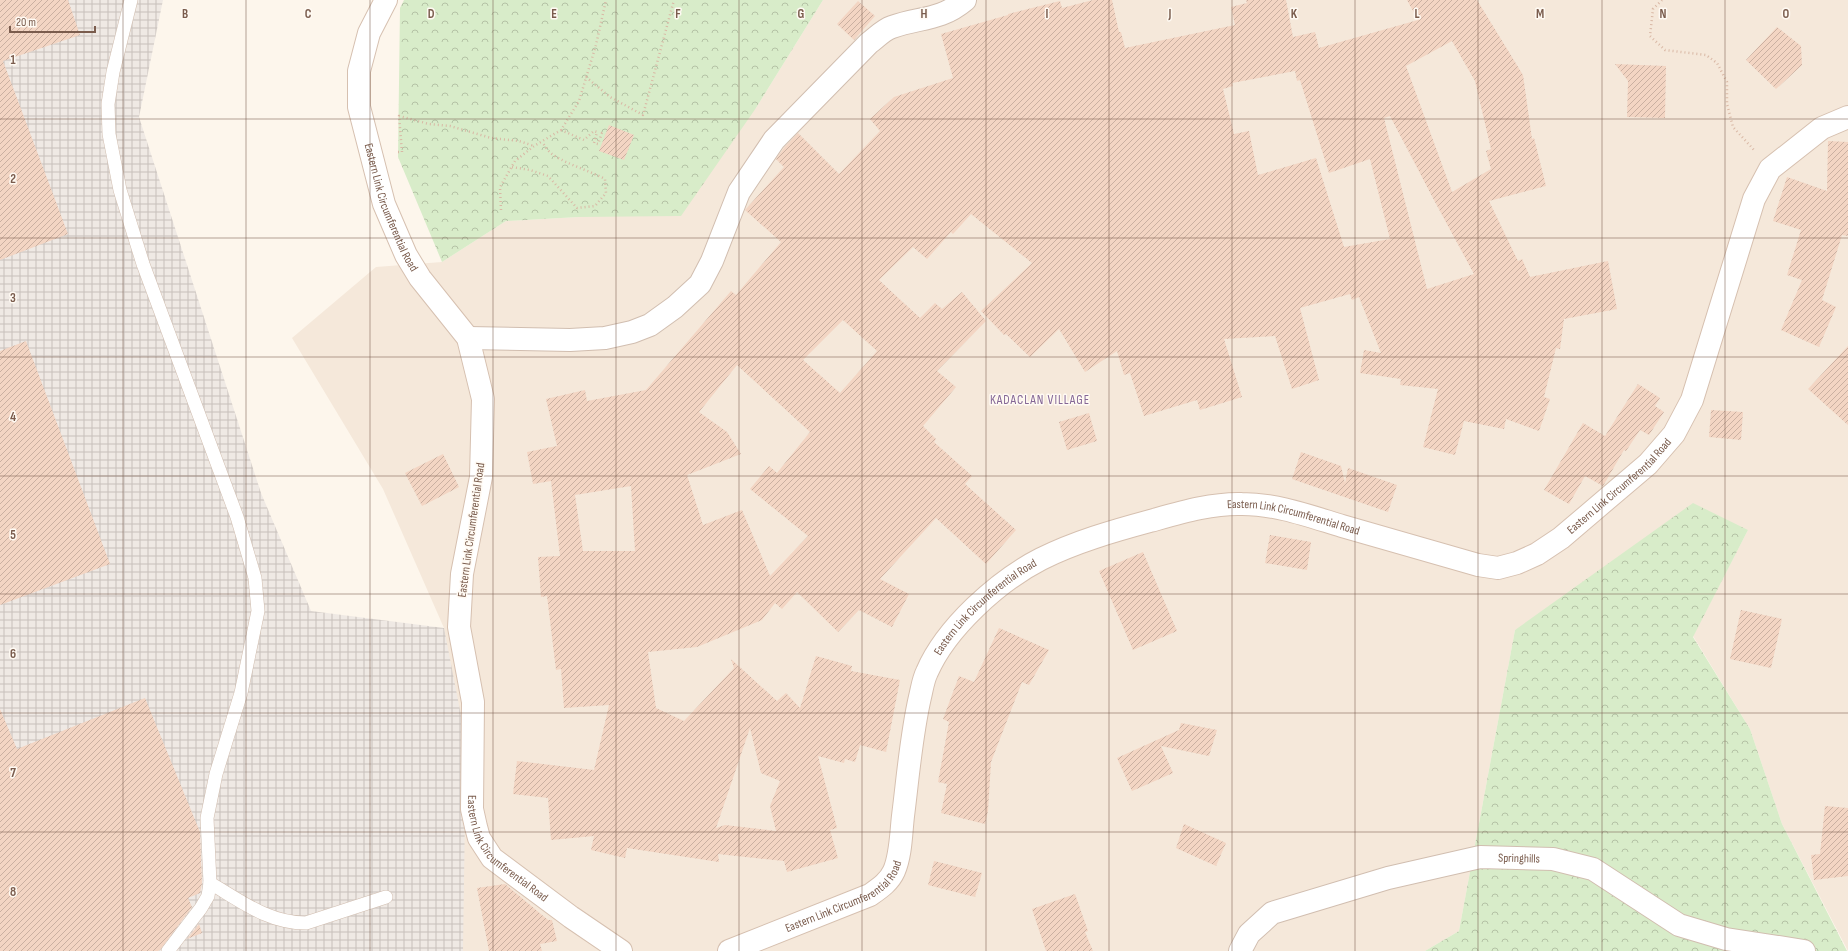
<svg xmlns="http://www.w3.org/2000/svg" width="1848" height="951" font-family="'Sofia Sans Condensed',sans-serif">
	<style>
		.residential { fill: #f5e8da }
		.industrial { fill: url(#industrial-grid) }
		.forest { fill: url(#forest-crowns) }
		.building { fill: url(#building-hatch); fill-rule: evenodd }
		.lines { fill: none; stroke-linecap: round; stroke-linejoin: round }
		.lane-casing { stroke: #d1beb0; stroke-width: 14 }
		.street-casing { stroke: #d1beb0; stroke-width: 24 }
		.secondary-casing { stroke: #d6c0b0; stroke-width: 24 }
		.path { stroke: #d9b8a5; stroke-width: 2.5; stroke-dasharray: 1 3; stroke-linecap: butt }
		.lane { stroke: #fff; stroke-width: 13 }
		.street { stroke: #fff; stroke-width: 22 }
		.secondary { stroke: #fff; stroke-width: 22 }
		.grid { fill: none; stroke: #7a5c4d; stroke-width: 1; stroke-opacity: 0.55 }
		.labels { text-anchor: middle; stroke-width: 3; stroke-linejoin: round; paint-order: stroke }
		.street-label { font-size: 12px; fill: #7a5c4d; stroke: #fffaf3 }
		.neighbourhood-label { font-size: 13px; letter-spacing: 1px; fill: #846695; stroke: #fffaf3 }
		.grid-label { font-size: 13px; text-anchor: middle; font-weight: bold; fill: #7a5c4d; stroke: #fffaf3; stroke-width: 3; stroke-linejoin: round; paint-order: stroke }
	</style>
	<defs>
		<pattern id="industrial-grid" width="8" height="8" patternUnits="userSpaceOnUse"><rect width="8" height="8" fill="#efe9e4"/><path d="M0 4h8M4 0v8" fill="none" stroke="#c7c0bb"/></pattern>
		<pattern id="forest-crowns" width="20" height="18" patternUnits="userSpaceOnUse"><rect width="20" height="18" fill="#d8ecc9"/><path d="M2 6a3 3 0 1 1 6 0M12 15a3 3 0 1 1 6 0" fill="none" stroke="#b4c2a5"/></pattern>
		<pattern id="building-hatch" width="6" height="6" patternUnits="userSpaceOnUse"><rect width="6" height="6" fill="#f3d5c3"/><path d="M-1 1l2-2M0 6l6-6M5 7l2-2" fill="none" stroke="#cab0a1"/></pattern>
	</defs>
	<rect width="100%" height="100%" fill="#fdf6ec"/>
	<path class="residential" d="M823,0H1848V951L1782,824L1750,729L1693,636L1748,530L1515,630L1459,931L1425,951H463V876L444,628L383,489L292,338L376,267L442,262L506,221L579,217L756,108Z"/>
	<path class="industrial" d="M0,0H163L139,117L261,493L311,611L444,628L466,741L463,951H0Z"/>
	<g class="forest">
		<path d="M404,0H823L756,108L681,216L579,217L506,221L442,262L398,157L400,8Z"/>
		<path d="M1693,503L1748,530L1693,637L1750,729L1782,824L1847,951H1425L1459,931L1515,630Z"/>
	</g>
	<g class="building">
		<path d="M0,0H68L80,35L3,61L68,234L0,260Z"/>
		<path d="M1093,0H1112L1119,32H1121L1125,48L1235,25L1231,7L1247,3L1246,0H1286L1293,37L1315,32L1319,48L1418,20L1407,0H1477L1523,75L1532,139L1534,138L1546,186L1489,201L1518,261L1522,259L1530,277L1608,261L1617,309L1564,319L1560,349L1556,348L1544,397L1550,399L1539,431L1506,419L1504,429L1464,421L1455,455L1423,447L1438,389L1400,385L1401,379L1360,373L1364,350L1381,353L1359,297L1352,300L1350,294L1300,308L1319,380L1292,389L1275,336L1224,339L1242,397L1200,410L1197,400L1144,416L1130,373L1124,375L1117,351L1085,372L1059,329L1030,357L1006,334L1004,335L981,311L1032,263L971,214L953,234L951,232L927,259L913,247L879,280L920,318L935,303L942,309L962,292L986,321L937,371L956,387L923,426L936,439L934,442L972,476L965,484L1016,530L986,564L936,518L880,579L909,594L892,627L859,610L838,632L797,592L782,609L775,603L762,620L697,647L648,652L656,708L684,721L734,668L731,659L777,701L786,693L800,708L816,656L852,666L851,671L900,680L886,752L860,745L855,762L845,759L844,763L818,756L837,828L830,830L838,858L787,872L784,861L718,854L719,862L627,848L625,858L591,850L594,836L551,840L548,798L513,794L517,761L594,770L609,705L564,708L561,669L556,670L547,596L541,597L538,557L560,556L551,481L533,484L527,452L557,446L546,399L585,390L587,401L646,390L731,291L736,295L781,242L745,210L784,167L776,159L784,148L798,133L839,174L880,131L870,119L894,97L953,78L941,34L1008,15V14L1060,1L1062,8ZM1452,41L1475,81L1491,149L1486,151L1491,169L1452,192L1406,66ZM1295,71L1297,81L1300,80L1329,173L1370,159L1390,239L1344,247L1316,158L1258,175L1249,131L1234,134L1223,89L1233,86L1232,83ZM1390,116L1435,202L1474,274L1427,289L1384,118ZM843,320L877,351L840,393L803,360ZM737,365L810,432L777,473L769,466L750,489L808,536L770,576L742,510L703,525L687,475L741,454L727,432L699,412ZM631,486L635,551H583L575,495ZM750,728L761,773L780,781L770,806L776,831L725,825L716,828Z"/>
		<path d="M858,1L875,16L854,40L837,24Z"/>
		<path d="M1777,27L1801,46L1802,65L1776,89L1746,60Z"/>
		<path d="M1615,64L1666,66L1665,118L1627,117L1628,81Z"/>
		<path d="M609,125L634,135L624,160L599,151Z"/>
		<path d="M1828,141L1848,142V236L1842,235L1822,300L1836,307L1819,347L1781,330L1802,280L1787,275L1801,230L1773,221L1787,177L1827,191Z"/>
		<path d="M26,341L110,564L0,605V351Z"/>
		<path d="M1848,346V425L1808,389Z"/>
		<path d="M1638,384L1660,398L1655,406L1664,412L1649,435L1640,430L1626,451L1624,450L1603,486L1585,476L1569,504L1544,490L1583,423L1605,436Z"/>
		<path d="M1711,410L1743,412L1741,440L1709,437Z"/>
		<path d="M1089,413L1097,441L1067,450L1059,422Z"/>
		<path d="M1301,452L1341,466L1345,483L1348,468L1397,485L1388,512L1292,479Z"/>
		<path d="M443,454L459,487L422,506L405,473Z"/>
		<path d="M1270,535L1311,542L1307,570L1265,563Z"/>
		<path d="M1143,552L1177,631L1133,650L1099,571Z"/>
		<path d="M1741,610L1782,619L1771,668L1730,659Z"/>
		<path d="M999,628L1049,650L1029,685L1022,682L991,762L988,811L985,824L941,813L947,784L938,782L949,722L943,719L959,676L974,682Z"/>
		<path d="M145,698L200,832L202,883L200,893L188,898L192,907L160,950L158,951H0V709L17,749Z"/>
		<path d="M1181,723L1217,730L1209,756L1161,746L1173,773L1132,791L1117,758L1179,730Z"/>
		<path d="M1825,806L1848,808V876L1814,880L1811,855L1820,854Z"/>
		<path d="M1184,824L1226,843L1216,866L1176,848Z"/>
		<path d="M934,861L982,873L975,897L928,885Z"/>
		<path d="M505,884L548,920H552L557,941L540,944L542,951H489L477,888Z"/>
		<path d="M1075,894L1088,931L1085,932L1093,951H1046L1032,909Z"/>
		<path d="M199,924L202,933L187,939Z"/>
	</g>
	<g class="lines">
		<g class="lane-casing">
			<g id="lane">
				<path d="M131,0L113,72L108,104L109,134L120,190L143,264L237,517L255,578L258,611L241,693L216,774L207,818L210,883L208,896L201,908L168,951"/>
				<path d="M210,883C241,901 268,923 306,923L386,897"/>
			</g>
		</g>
		<g class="street-casing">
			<g id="street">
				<path d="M468,338L570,340L605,338L632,332L650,325L675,307L700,284L712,261L739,192L774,140L869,43C876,38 883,30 892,27C920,17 940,21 965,0"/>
				<path id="s1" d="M1240,951L1249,934L1272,913L1388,878L1480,857L1553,859L1593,869L1679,925L1726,939L1804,951"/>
			</g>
		</g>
		<g class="secondary-casing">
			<g id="secondary">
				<path id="s2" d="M386,0L369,33L359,71V107L384,204L406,255L420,278L468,338L483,399L481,477L462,574L459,627L473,702L472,809L476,827L479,838L492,858L571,917L621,951"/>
				<path id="s3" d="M729,951L870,895C880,888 889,882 894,871C901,855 901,833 903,816C908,777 911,736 920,697C922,689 923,680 927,672C946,628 998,581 1041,559C1075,542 1113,531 1150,521C1179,513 1212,503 1242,504C1277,504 1309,516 1342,526C1387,539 1433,552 1478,565L1498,568L1517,563L1537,554L1561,538L1648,464L1674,434L1692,400L1754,199L1770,169L1822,128L1848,117"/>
			</g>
		</g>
		<g class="path">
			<path d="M1662,0L1653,9L1650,36L1665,50L1706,55L1717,63L1727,82V104L1733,127L1754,150"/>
			<path d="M586,77L610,97L643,115L674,0"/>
			<path d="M561,130L584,140L594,131L597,132L594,143L598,144L602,133L605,134"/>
			<path d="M398,152H402L399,116L429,124L450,126L491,138L519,141L534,146"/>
			<path d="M512,167L530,170L548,176L577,208L595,206L606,193L605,179C588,170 568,165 552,154C548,151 545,146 542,142"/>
			<path d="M501,210L500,187L515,161L534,146L561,130L579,101L596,45L606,0"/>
		</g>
		<use href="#lane" class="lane"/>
		<use href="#street" class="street"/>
		<use href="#secondary" class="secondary"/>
	</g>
	<path class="grid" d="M123,0V951M246,0V951M370,0V951M493,0V951M616,0V951M739,0V951M862,0V951M986,0V951M1109,0V951M1232,0V951M1355,0V951M1478,0V951M1602,0V951M1725,0V951M0,119H1848M0,238H1848M0,357H1848M0,476H1848M0,594H1848M0,713H1848M0,832H1848"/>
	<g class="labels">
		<g class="street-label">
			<text dy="4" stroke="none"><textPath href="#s2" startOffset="218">Eastern Link Circumferential Road</textPath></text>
			<text dy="4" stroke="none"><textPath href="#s3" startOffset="1174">Eastern Link Circumferential Road</textPath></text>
			<text dy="4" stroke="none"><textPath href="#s3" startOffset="814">Eastern Link Circumferential Road</textPath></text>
			<text transform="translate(471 530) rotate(-82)" y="4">Eastern Link Circumferential Road</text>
			<text dy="4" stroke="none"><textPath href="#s3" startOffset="477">Eastern Link Circumferential Road</textPath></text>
			<text dy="4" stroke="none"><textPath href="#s2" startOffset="902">Eastern Link Circumferential Road</textPath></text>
			<text dy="4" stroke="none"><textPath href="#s1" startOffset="305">Springhills</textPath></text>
			<text dy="4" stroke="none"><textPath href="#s3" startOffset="129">Eastern Link Circumferential Road</textPath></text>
		</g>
		<g class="neighbourhood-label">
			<text x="1040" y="404">KADACLAN VILLAGE</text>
		</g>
	</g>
	<g class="grid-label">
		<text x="185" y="18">B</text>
		<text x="308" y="18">C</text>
		<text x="431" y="18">D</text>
		<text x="554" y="18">E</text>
		<text x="678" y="18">F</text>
		<text x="801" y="18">G</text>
		<text x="924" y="18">H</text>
		<text x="1047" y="18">I</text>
		<text x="1170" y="18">J</text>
		<text x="1294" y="18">K</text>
		<text x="1417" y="18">L</text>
		<text x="1540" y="18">M</text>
		<text x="1663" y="18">N</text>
		<text x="1786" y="18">O</text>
		<text x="13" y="64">1</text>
		<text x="13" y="183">2</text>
		<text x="13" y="302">3</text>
		<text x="13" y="421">4</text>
		<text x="13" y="539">5</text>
		<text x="13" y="658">6</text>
		<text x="13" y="777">7</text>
		<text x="13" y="896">8</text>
	</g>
	<path d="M10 26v6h85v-6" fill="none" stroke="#7a5c4d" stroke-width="2"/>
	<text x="16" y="26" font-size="12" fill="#7a5c4d" stroke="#fffaf3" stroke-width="3" paint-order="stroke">20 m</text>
</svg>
